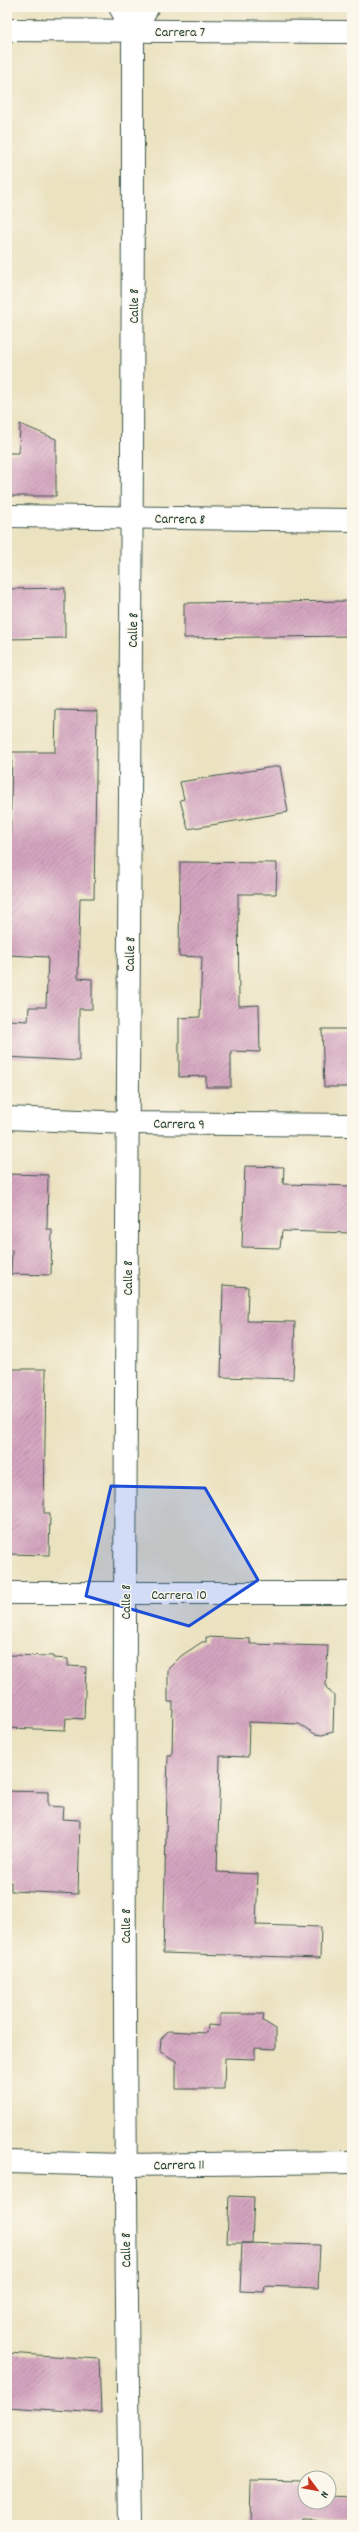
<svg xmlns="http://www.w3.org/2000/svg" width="359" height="2532" font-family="Dekko,sans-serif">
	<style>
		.building { fill: url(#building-hatch) }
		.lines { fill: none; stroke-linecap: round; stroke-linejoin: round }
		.street-casing { stroke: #3e5649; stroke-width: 24 }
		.secondary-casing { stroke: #3e5649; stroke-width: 24 }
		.street { stroke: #fff; stroke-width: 22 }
		.secondary { stroke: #fff; stroke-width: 22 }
		.marked { fill: #1d4ed8; fill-opacity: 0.2; stroke: #1d4ed8; stroke-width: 3; stroke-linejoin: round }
		.labels { text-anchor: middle; stroke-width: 3; stroke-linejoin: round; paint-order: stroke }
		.street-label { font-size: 14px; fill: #1f3d34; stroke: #fbf7ec }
	</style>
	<defs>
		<pattern id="building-hatch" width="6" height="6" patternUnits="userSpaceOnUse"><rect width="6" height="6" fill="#d4a4bf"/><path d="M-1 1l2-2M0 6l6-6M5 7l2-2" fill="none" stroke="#ab879c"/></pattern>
	</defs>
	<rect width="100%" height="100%" fill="#fbf7ec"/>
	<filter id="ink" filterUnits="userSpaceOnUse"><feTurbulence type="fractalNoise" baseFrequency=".025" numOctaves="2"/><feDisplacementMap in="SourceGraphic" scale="8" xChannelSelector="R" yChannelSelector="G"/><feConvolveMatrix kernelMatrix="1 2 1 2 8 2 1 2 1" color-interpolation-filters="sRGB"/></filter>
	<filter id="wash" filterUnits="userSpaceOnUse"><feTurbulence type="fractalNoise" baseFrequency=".012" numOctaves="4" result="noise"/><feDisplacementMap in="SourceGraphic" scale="16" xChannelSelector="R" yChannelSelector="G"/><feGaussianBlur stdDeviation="0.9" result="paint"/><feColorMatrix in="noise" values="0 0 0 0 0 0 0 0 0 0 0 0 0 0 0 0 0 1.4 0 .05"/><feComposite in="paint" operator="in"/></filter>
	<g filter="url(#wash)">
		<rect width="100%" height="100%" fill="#ebe2c0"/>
		<g id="blocks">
			<g class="building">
				<path d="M20,424L56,439V496H7V453H19Z"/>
				<path d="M65,588V638L7,639V589Z"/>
				<path d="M352,601V636L184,638V603Z"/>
				<path d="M56,710L97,711L94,898H80L78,978L92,979V1009H79V1061L7,1057V1020L28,1021L29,1007H46L48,957L7,955V852H10L12,752H55Z"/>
				<path d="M280,766L288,812L188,829L180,800L184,799L180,782Z"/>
				<path d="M180,862L277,863L276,894H238L239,1006L259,1005L260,1052L231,1051V1087H206V1076L179,1077V1018L200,1017L202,957L179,956Z"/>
				<path d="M322,1029H352V1087H324Z"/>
				<path d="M245,1166L284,1167L283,1184L352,1186V1233L282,1231L280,1248L242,1247Z"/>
				<path d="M7,1174L48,1175L47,1229L52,1230L51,1275L11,1274L12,1250L7,1249Z"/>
				<path d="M223,1285L248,1287L247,1321L295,1322L293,1379L221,1377Z"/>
				<path d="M7,1369H46L44,1513H50L49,1555L7,1554Z"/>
				<path d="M206,1637L250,1639V1644L328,1646L326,1687L334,1696L333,1732L322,1735L315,1734L299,1724L249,1722L248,1757L220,1756L219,1801L217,1872L258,1874L256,1925L321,1927L320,1958L163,1953L168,1755H172L173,1702H168V1669L181,1656L202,1642H206Z"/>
				<path d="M7,1655L53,1656V1658L68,1659V1666L86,1667L84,1719L66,1718L65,1730L7,1728Z"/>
				<path d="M7,1791L48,1792V1806L63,1807L62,1819L80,1820L78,1894L11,1891V1882H7Z"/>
				<path d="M220,2014H264L263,2021L276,2029V2049L255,2048V2059L225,2058L224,2089H176V2061L160,2051L161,2039L168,2031L207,2033L208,2025L220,2026Z"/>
				<path d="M229,2196L254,2197L252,2243H227Z"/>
				<path d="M242,2243L320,2245L318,2288L265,2286L264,2292L240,2291Z"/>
				<path d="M7,2353L99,2359L101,2413L7,2407Z"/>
				<path d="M251,2480L305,2481V2502H329V2496L352,2497V2522L304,2521V2525H250Z"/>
			</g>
		</g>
	</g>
	<g filter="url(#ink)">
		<use href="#blocks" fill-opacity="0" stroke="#3e5649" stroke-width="1"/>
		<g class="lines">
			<g class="street-casing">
				<g id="street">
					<path d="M120,7L133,31C134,862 116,1694 130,2525"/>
					<path d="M133,31L148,7"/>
					<path d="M7,1118L127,1123L352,1125"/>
					<path d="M7,2162L124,2165L352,2162"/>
				</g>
			</g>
			<g class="secondary-casing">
				<g id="secondary">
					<path d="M7,30L352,32"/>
					<path d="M7,516L352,520"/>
					<path d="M7,1593H352"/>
				</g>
			</g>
			<use href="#street" class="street"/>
			<use href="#secondary" class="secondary"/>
		</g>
	</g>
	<path class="marked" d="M111,1486L205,1488L258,1580L189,1626L86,1596Z"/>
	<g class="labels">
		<g class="street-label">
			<text x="180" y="36">Carrera 7</text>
			<text transform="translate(133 306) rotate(-90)" y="5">Calle 8</text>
			<text transform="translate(180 518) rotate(1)" y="5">Carrera 8</text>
			<text transform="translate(132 630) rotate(-89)" y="5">Calle 8</text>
			<text transform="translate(129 954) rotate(-89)" y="5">Calle 8</text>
			<text transform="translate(179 1123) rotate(1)" y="5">Carrera 9</text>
			<text transform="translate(127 1278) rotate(-90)" y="5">Calle 8</text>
			<text x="179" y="1599">Carrera 10</text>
			<text transform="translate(125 1602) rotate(-90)" y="5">Calle 8</text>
			<text transform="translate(125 1926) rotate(-90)" y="5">Calle 8</text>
			<text transform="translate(179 2164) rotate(-1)" y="5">Carrera 11</text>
			<text transform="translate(125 2250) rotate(-91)" y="5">Calle 8</text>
		</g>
	</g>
	<rect width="359" height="2532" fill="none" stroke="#fbf7ec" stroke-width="24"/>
	<g transform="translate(317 2490) rotate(122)"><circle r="19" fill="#fbf7ec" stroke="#a3ada2"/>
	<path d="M0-3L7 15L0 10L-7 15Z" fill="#c8321e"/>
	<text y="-6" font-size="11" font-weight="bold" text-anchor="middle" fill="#1f3d34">N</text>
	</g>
</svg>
